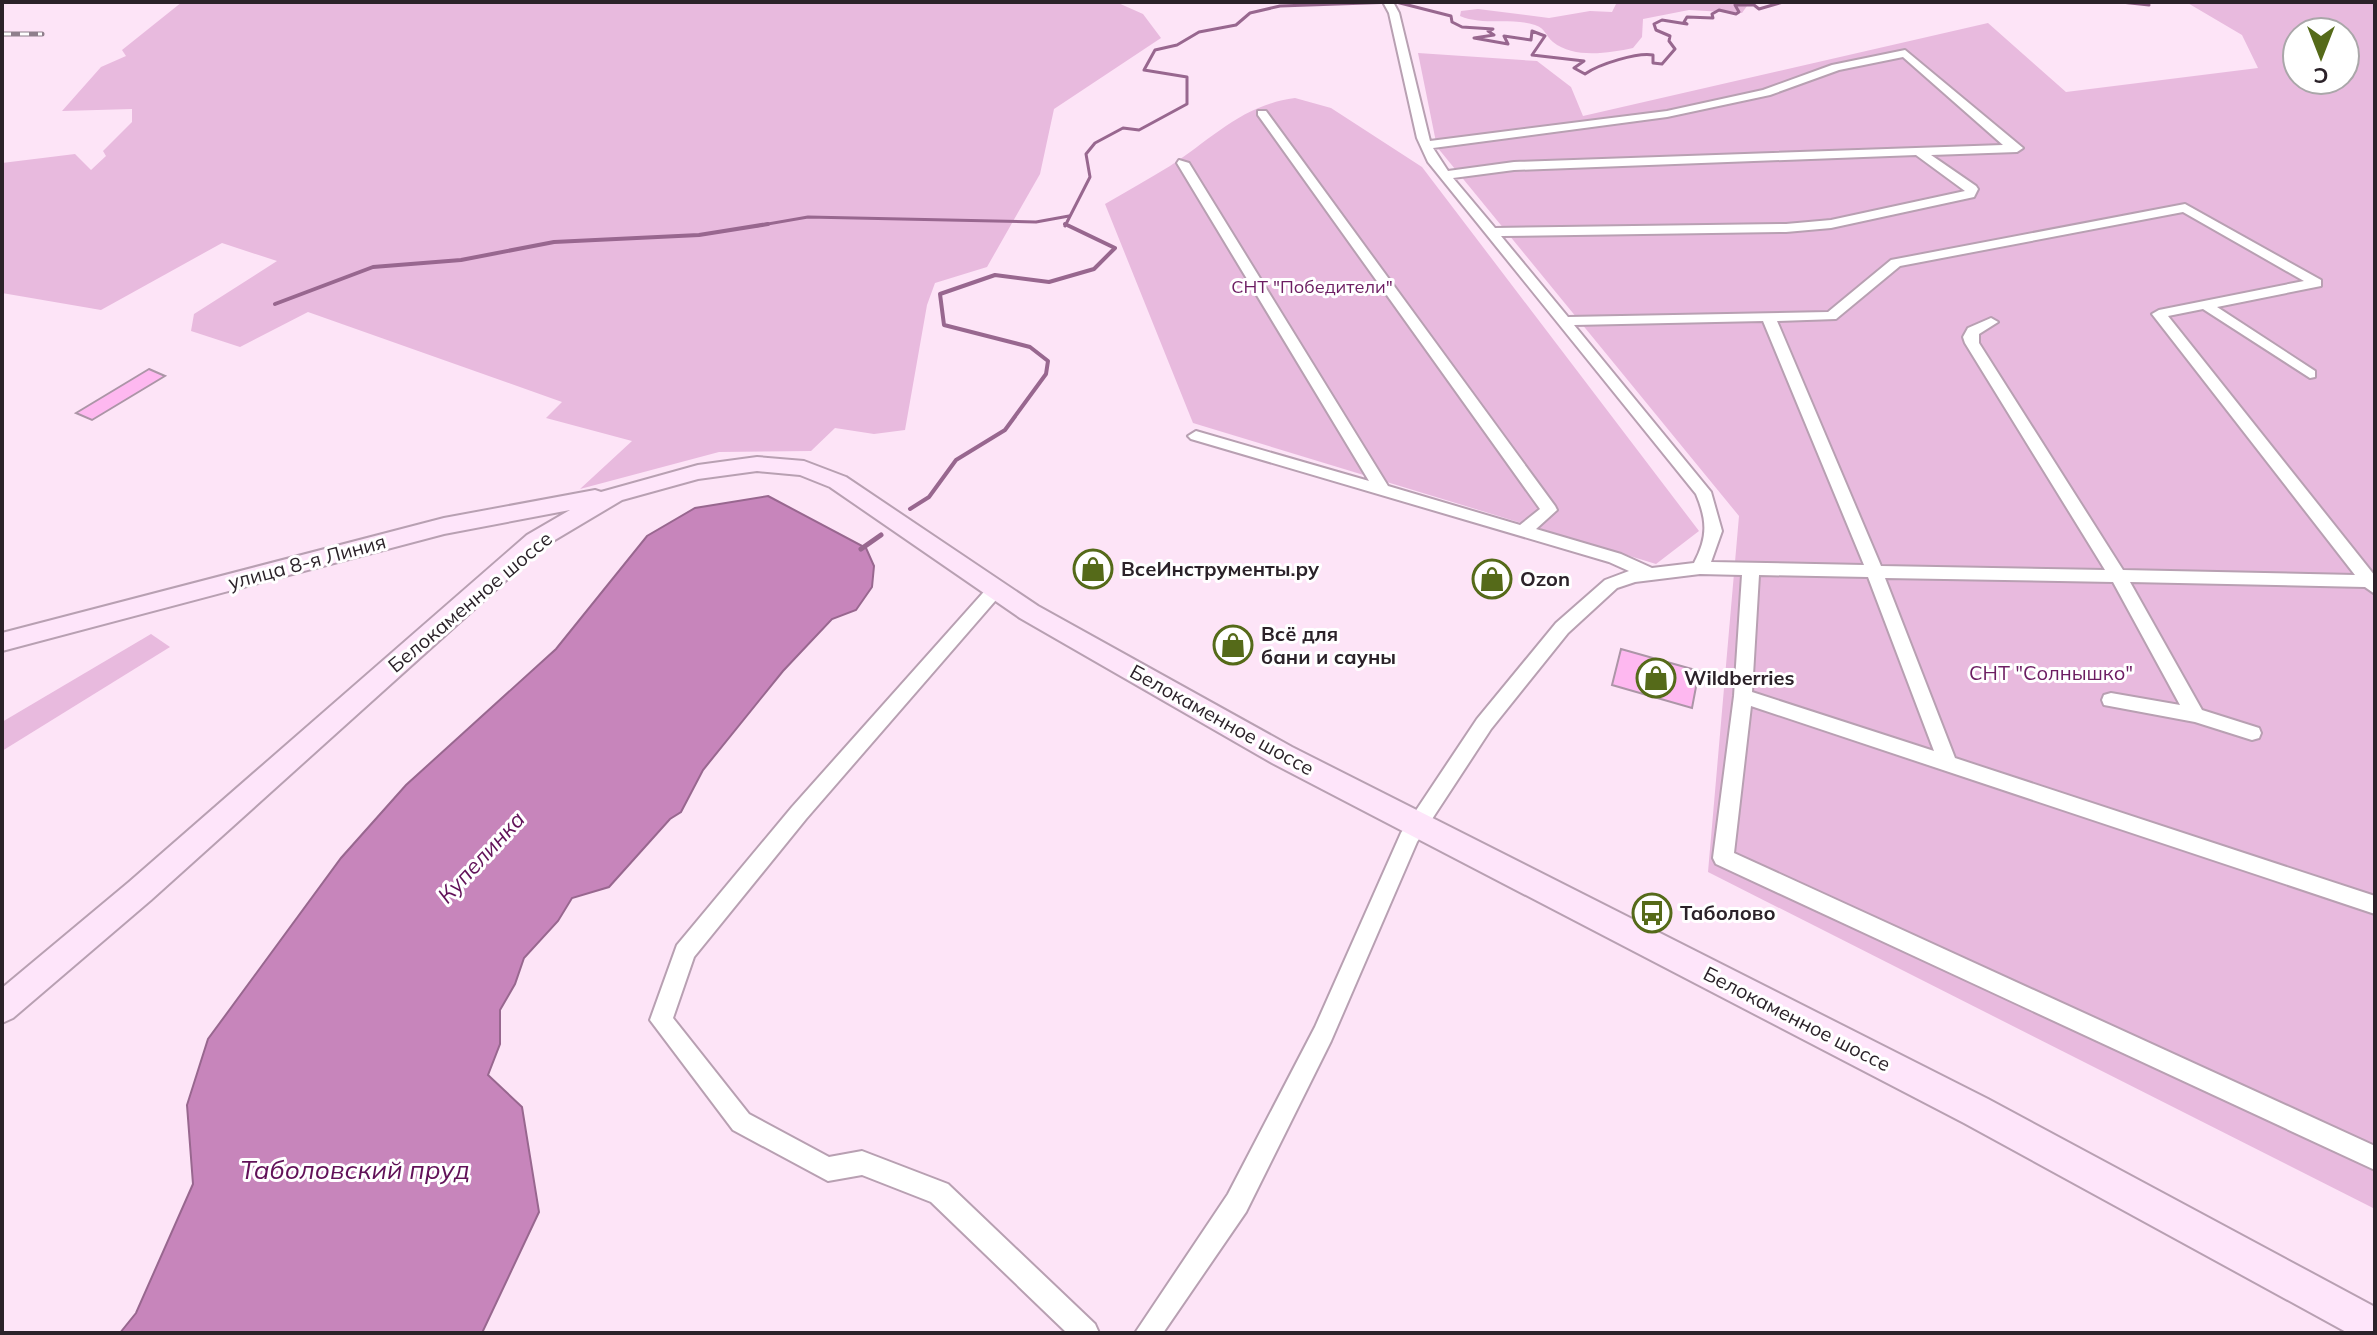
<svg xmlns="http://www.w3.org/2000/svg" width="2377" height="1335" font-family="Mulish,sans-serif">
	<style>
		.green { fill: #e8bade; fill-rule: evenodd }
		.water { fill: #c785bb; stroke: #98678f; stroke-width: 2 }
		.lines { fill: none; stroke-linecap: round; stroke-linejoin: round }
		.stream-far2 { stroke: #98678f; stroke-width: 3 }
		.stream-far1 { stroke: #98678f; stroke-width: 4 }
		.stream { stroke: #98678f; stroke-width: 5 }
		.building { fill: #feb8f0; stroke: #ac95a7; stroke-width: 2 }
		.street-casing { stroke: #b8a0b2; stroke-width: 4 }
		.secondary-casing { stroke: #b8a0b2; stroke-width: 4 }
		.street { fill: #fff; fill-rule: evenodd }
		.secondary { fill: #fee5fa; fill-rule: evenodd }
		.rail-casing { stroke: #8f7f8c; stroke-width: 5 }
		.rail { stroke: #fff; stroke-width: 3; stroke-dasharray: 9; stroke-linecap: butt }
		.labels { text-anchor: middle; stroke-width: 6; stroke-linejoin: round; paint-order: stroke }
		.far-park-label { font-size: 18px; fill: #6c1d62; stroke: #fff }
		.street-label { font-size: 20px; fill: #2b2229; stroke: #fff }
		.poi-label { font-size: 20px; font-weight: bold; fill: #2b2229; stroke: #fff; text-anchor: start }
		.park-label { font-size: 20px; fill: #6c1d62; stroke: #fff }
		.water-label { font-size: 22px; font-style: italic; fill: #611158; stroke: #fff }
		.near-water-label { font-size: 26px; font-style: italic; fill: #611158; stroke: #fff }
	</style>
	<rect width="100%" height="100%" fill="#fde4f7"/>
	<g class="green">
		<path d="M182,2H1116L1143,14L1161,38L1054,109L1040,174L987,267L935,283L927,305L905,430L874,434L835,428L811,451L719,452L580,489L632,441L546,418L562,402L308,312L240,347L191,331L194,314L277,261L222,243L101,310L2,293V163L75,154L91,170L106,156L103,151L132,122V109L62,111L101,67L126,56L122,50Z"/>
		<path d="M1617,2H1764L1747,6L1742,13L1689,10L1643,19L1642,37L1633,48C1609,53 1574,59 1553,42C1545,35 1546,29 1535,25C1511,17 1483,26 1460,16L1461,11L1478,9L1549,18L1590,11L1612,12Z"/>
		<path d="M2186,2H2375V1209L1708,872L1739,516L1437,147L1418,53L1537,61L1571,87L1583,116L1988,23L2066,92L2258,68L2242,35ZM2297,32H2345V80H2297Z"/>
		<path d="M1295,98L1331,108L1422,167L1699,531L1656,564L1193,423L1105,204C1127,191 1149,179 1170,166C1213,138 1242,105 1295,98Z"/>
		<path d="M151,634L170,647L2,751V722Z"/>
	</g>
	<path class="water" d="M768,496L866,548L874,566L872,587L856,610L832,619L783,671L703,770L681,812L670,819L609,887L572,898L558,921L524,958L515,984L500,1010V1044L488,1075L522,1107L539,1212L482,1333H120L136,1313L193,1184L187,1105L208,1039L341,858L406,785L556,649L647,536L695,508Z"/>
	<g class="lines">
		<g class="stream-far2">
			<path d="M1396,2L1451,16L1452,22L1462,27L1493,29L1488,31L1494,35L1474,38L1508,44L1504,36L1531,40L1532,31L1545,36L1532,55L1584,61L1574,68L1585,74C1599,64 1638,52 1653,55V63L1662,64L1675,49L1669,41L1670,36L1656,30L1654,24L1662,20L1687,24L1684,22L1687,17L1713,18L1712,14L1719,10L1736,14L1739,12L1735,5H1754L1759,9L1783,2"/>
			<path d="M1787,2H1799"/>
			<path d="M2121,2L2149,5L2145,2"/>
			<path d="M756,226L808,217L1036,222L1069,216"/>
			<path d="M1065,226L1090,177L1086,154L1095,143L1123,128L1139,130L1187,104V77L1144,70L1155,50L1177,45L1199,32L1236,25L1250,13L1280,6L1396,2"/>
		</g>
		<g class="stream-far1">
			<path d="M275,304L373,267L461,260L554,242L699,235L768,224"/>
			<path d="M910,509L929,497L956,460L1005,430L1046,374L1048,361L1030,347L944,325L940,294L995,275L1049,282L1094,269L1115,248L1065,224"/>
		</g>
		<path class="stream" d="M861,549L881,535"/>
	</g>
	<g class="building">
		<path d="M149,369L165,376L92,420L76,413Z"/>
		<path d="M1621,649L1699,671L1692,708L1612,685Z"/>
	</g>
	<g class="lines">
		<g class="street-casing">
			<g id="street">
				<path d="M1383,2H1393L1399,13L1430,141L1667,111L1763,90L1832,65L1905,50L2023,148L2017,152L1931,155L1976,186L1978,189L1974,197L1831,228L1786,232L1501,236L1568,317L1828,312L1891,260L2185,204L2321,280V286L2217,307L2315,371V377L2310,378L2203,309L2168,316L2375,576V594L2365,587L2130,582L2202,710L2259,728L2261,733L2259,738L2252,740L2195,722L2104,705L2102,700L2104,695L2111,693L2180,705L2113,582L1885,578L1955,758L2375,896V914L1751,706L1734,853L2375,1146V1170L1716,864L1713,858L1734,696L1742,575L1700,574L1635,582L1617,588L1568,633L1491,729L1417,842L1331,1041L1246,1212L1163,1333H1135L1228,1194L1315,1027L1401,833L1477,719L1556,623L1605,580L1629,571L1609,562L1191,439L1188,436L1196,431L1369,481L1177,163L1179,160L1189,163L1388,486L1520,525L1540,509L1258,115V111H1266L1555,506L1557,510L1536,529L1621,554L1652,568L1694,563C1708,537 1707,520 1696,494L1428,162L1417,138L1389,13ZM1903,57L2003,145L1514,162L1448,171L1433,148L1667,117L1770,95L1839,70ZM1916,155L1965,191L1831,220L1786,224L1495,228L1453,178L1514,170ZM2183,212L2304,281L2159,310L2152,314L2355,575L2123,570L1979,343V334L1998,322L1991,318L1968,328L1963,337L1965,343L2105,570L1881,566L1777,321L1836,319L1900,266ZM1763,321L1864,565L1711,562L1722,531L1711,492L1574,325ZM1759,575L1868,577L1934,751L1752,692Z"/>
				<path d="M996,583L1005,589L1002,593L806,819L694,957L673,1018L749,1114L829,1157L862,1151L948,1184L1095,1324L1099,1333H1067L931,1202L862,1175L828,1181L733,1130L650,1020L677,945L792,807L990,585Z"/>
			</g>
		</g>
		<g class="secondary-casing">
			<path id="secondary" d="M757,457L804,461L846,477L1038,606L1292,747L1988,1099L2375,1307V1333H2348L1964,1123L1272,763L1020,618L830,487L800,475L757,471L698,479L622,500L543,547L151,900L13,1018L2,1023V988L129,882L527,535L570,510L444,534L2,651V633L444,518L595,490L601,492L698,465Z"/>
		</g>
		<use href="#street" class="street"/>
		<use href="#secondary" class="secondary"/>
		<g class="rail-casing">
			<path id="rail" d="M2,34H42"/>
		</g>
		<use href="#rail" class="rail"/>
	</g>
	<defs>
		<g id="shop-ring" transform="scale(2)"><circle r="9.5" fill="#fff" stroke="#556a19" stroke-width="1.5"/><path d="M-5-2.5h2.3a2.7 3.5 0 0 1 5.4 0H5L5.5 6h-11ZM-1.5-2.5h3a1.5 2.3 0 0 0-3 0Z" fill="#556a19"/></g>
		<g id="bus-ring" transform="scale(2)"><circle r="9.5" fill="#fff" stroke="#556a19" stroke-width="1.5"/><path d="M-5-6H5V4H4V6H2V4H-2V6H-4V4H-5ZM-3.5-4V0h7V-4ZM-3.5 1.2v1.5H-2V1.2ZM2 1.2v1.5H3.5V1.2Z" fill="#556a19"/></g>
	</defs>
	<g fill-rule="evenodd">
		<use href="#shop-ring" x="1093" y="569"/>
		<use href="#shop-ring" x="1492" y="579"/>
		<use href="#shop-ring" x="1233" y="645"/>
		<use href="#shop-ring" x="1656" y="678"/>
		<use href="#bus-ring" x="1652" y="913"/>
	</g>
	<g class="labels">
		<g class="far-park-label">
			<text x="1312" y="293">СНТ "Победители"</text>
		</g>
		<g class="street-label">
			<text transform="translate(307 562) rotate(-15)" y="7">улица 8-я Линия</text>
			<text transform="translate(470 602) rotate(-40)" y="7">Белокаменное шоссе</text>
			<text transform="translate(1222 720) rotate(29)" y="7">Белокаменное шоссе</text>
			<text transform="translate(1797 1019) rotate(27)" y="7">Белокаменное шоссе</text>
		</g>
		<g class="poi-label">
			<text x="1121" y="576">ВсеИнструменты.ру</text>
			<text x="1520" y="586">Ozon</text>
			<text x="1261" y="641">Всё для<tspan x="1261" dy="23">бани и сауны</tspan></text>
			<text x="1684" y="685">Wildberries</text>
			<text x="1680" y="920">Таболово</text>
		</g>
		<g class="park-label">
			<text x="2051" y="680">СНТ "Солнышко"</text>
		</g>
		<g class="water-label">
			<text transform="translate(481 857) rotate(-47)" y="8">Купелинка</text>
		</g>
		<g class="near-water-label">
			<text x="355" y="1179">Таболовский пруд</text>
		</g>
	</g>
	<rect width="2377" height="1335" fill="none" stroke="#2b2229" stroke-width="8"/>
	<g transform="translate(2321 56) rotate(180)"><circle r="38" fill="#ffffff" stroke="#aaa7a9" stroke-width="2"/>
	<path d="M0-6L14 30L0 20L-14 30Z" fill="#556a19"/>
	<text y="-12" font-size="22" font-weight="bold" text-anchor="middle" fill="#2b2229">С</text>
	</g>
</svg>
